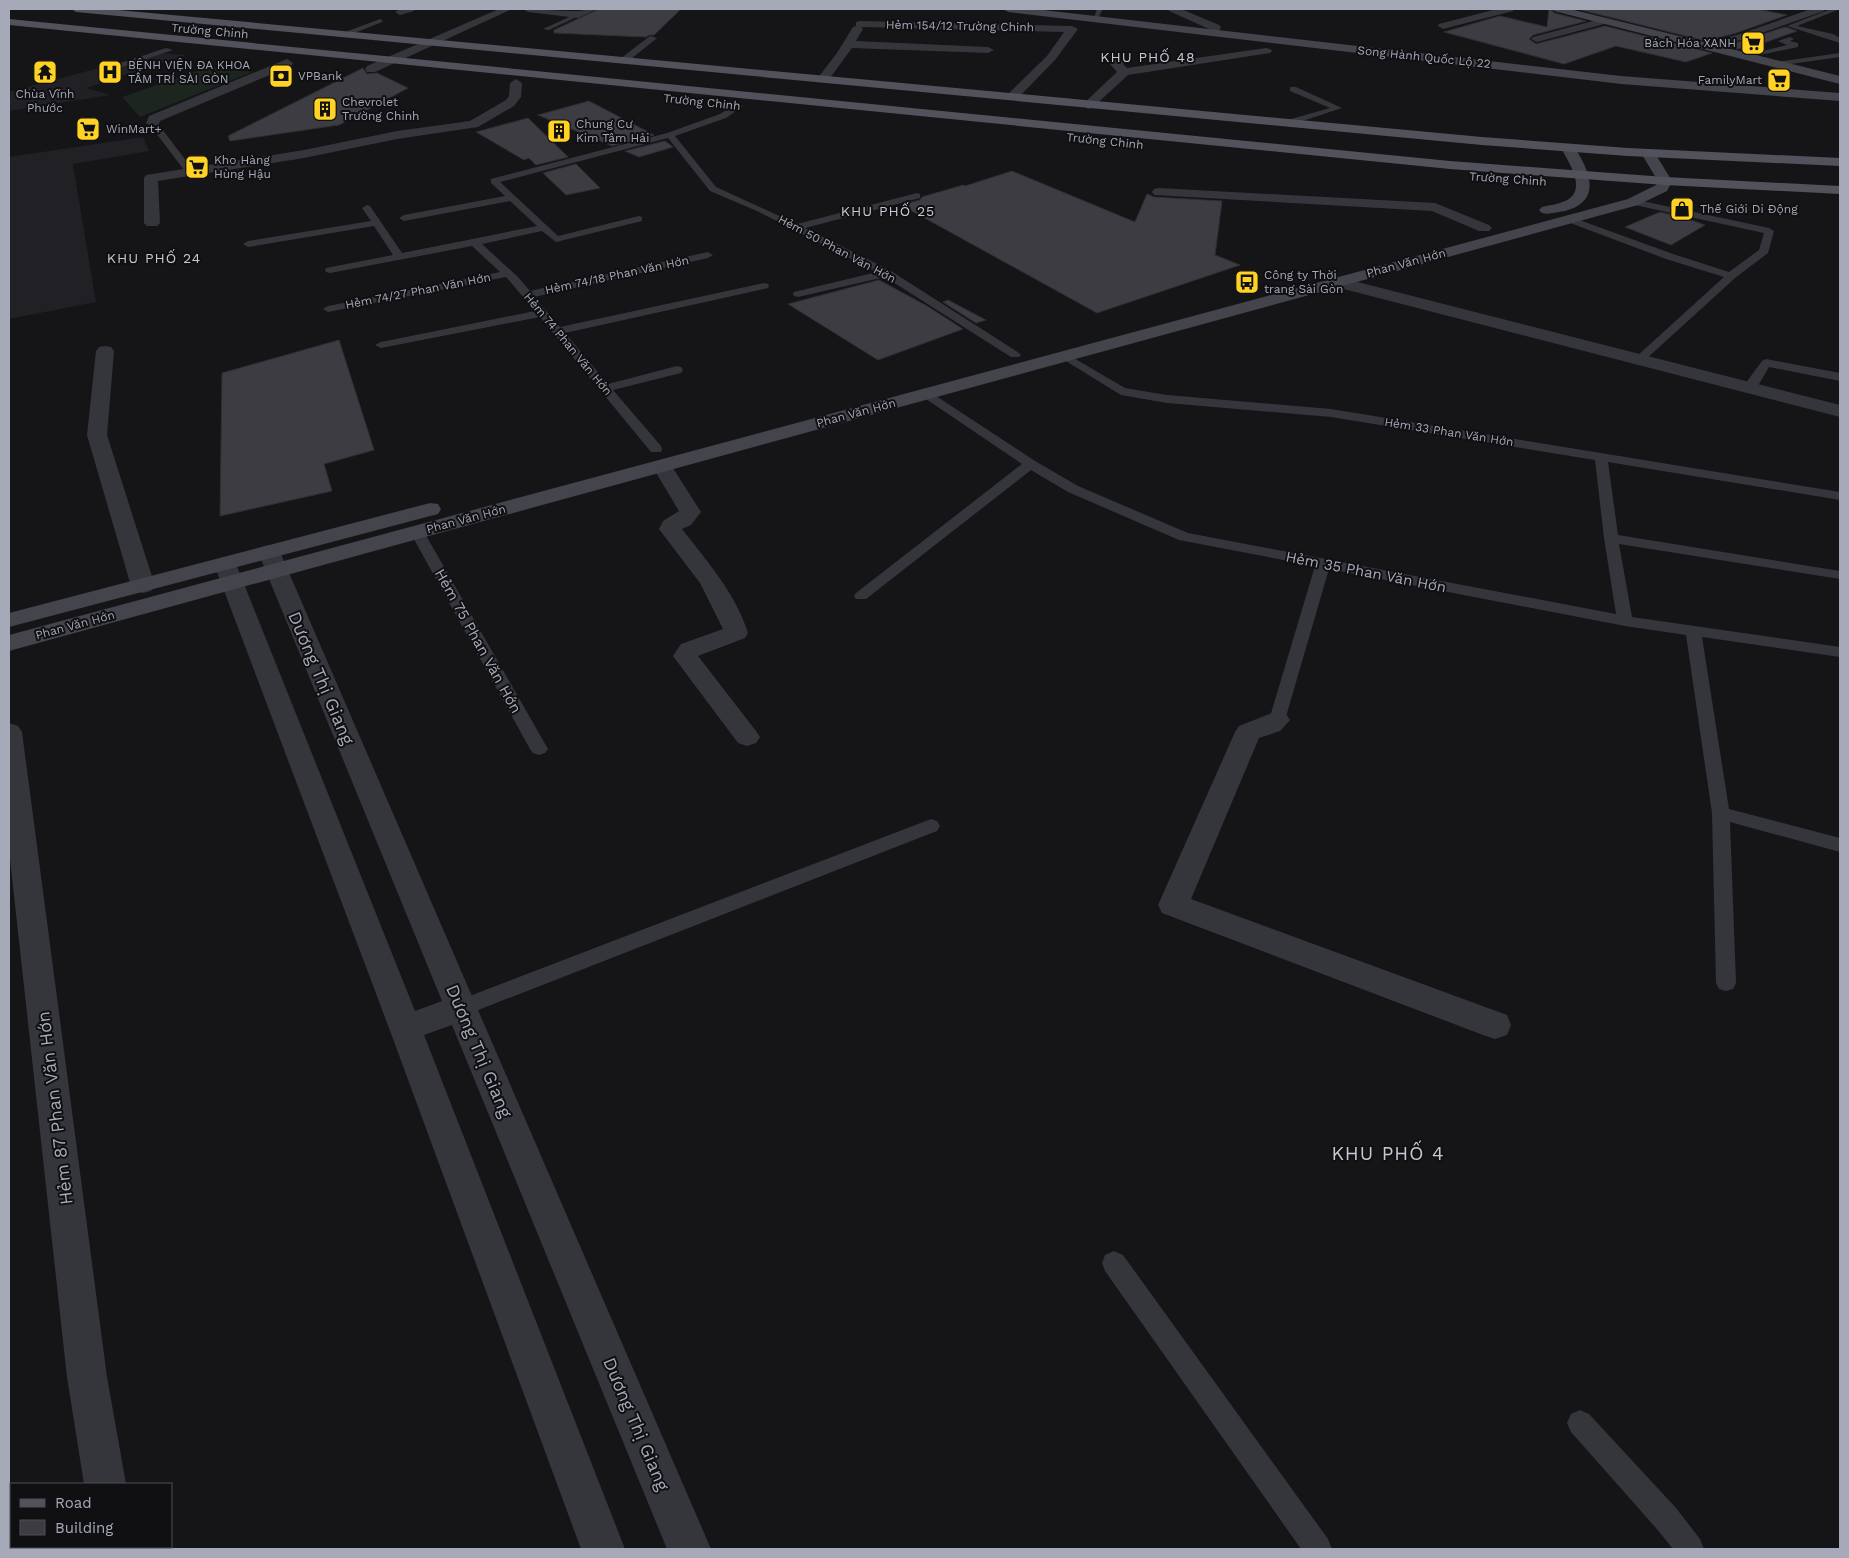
<svg xmlns="http://www.w3.org/2000/svg" width="1849" height="1558" font-family="'Work Sans',sans-serif">
	<style>
		.built { fill: #212024 }
		.green { fill: #1c251e }
		.building { fill: #3c3c42; stroke: #2f2e33 }
		.lines { fill: none; stroke-linecap: round; stroke-linejoin: round }
		.lane { fill: #35353c; fill-rule: evenodd }
		.street { fill: #35353c; fill-rule: evenodd }
		.secondary { fill: #43444c; fill-rule: evenodd }
		.primary { fill: #51525b; fill-rule: evenodd }
		.labels { text-anchor: middle; stroke-width: 4; stroke-linejoin: round; paint-order: stroke }
		.far-street-label { font-size: 12px; fill: #a5a9b8; stroke: #101012 }
		.far-poi-label { font-size: 12px; fill: #a5a9b8; stroke: #101012; text-anchor: start }
		.far-neighbourhood-label { font-size: 14px; letter-spacing: 1px; fill: #c7c8d4; stroke: #101012 }
		.street-label { font-size: 15px; fill: #a5a9b8; stroke: #101012 }
		.near-street-label { font-size: 18px; fill: #a5a9b8; stroke: #101012 }
		.near-neighbourhood-label { font-size: 19px; letter-spacing: 1px; fill: #c7c8d4; stroke: #101012 }
	</style>
	<rect width="100%" height="100%" fill="#151517"/>
	<g class="built">
		<path d="M155,53L186,55L86,88L110,95L9,111V92Z"/>
		<path d="M143,137L149,151L73,164L96,302L9,319V157Z"/>
	</g>
	<path class="green" d="M209,67L252,72L140,117L122,97Z"/>
	<g class="building">
		<path d="M599,9H681L654,35H649L646,37L554,33V30Z"/>
		<path d="M1549,9H1551L1554,13L1586,21L1533,35L1529,39L1536,44L1605,26L1712,53L1686,62L1616,46L1564,64L1444,32L1500,16L1547,27Z"/>
		<path d="M1577,9H1757L1787,15L1736,33L1706,41Z"/>
		<path d="M1785,27L1797,31L1758,45L1737,49L1726,46Z"/>
		<path d="M363,68L367,74L377,73L408,88L339,125L230,141L228,136Z"/>
		<path d="M589,101L654,135L612,146L538,115Z"/>
		<path d="M528,118L568,157L536,165L529,158L524,160L476,132Z"/>
		<path d="M665,141L673,147L639,157L625,151Z"/>
		<path d="M576,164L600,188L566,195L543,173Z"/>
		<path d="M1012,171L1135,222L1147,194L1154,197L1222,201L1215,255L1240,265L1097,313L901,205L920,200L922,197L963,185L965,186Z"/>
		<path d="M1660,212L1685,218L1705,225L1671,245L1625,227Z"/>
		<path d="M879,280L927,306L963,329L878,360L788,304Z"/>
		<path d="M948,300L986,320L976,323L943,302Z"/>
		<path d="M339,340L374,450L324,464L332,491L220,516L222,373Z"/>
	</g>
	<g class="lines">
		<g class="lane">
			<path d="M1097,9H1103L1097,20H1093Z"/>
			<path d="M1831,9H1840L1797,26L1833,34L1840,38V43L1787,26Z"/>
			<path d="M576,14L581,15L549,30L543,29Z"/>
			<path d="M380,19L383,21L382,22L347,36L340,34Z"/>
			<path d="M650,36L657,38L626,63H620V59Z"/>
			<path d="M1790,37L1794,39L1790,41L1798,43V47L1746,58L1742,56L1787,45L1778,41Z"/>
			<path d="M166,48L173,50L104,73L97,71Z"/>
			<path d="M1840,53V57L1777,66L1773,64L1777,62Z"/>
			<path d="M1290,87H1296L1342,108L1290,125H1284V121L1330,108L1290,91Z"/>
			<path d="M736,104L743,106L726,118L675,136L716,187L797,224L917,193L920,194V198L805,228L891,271L1019,353L1021,355L1019,357H1011L885,277L798,297L794,296L793,294L794,292L877,272L757,211L710,191L668,138L500,182L558,236L639,216L642,217V221L556,242L542,231L482,244L518,277L530,291L708,252L713,255L708,258L534,297L560,327L764,283L768,284L769,286L768,288L764,289L565,333L608,384L677,366L681,367L683,370L681,373L613,390L661,446L662,449L661,452H651L540,317L381,348L375,345L381,342L535,311L506,277L328,312L323,309L328,306L500,272L472,246L330,273L326,272L325,270L326,268L393,255L374,226L248,247L243,244L248,241L371,221L362,208L367,205L370,206L402,253L537,226L510,201L404,221L399,218L404,215L505,196L491,183V179L667,133L720,114Z"/>
			<path d="M150,121H156L193,170V174H187L150,125Z"/>
			<path d="M1633,199L1769,228L1774,231L1768,253L1735,278L1644,361H1636L1634,359L1636,357L1724,277L1666,259L1565,221V217H1571L1673,254L1729,272L1759,250L1764,233L1630,204L1628,202Z"/>
			<path d="M1065,353L1125,388L1167,395L1331,409L1840,492V500L1608,462L1618,535L1840,571V579L1619,544L1632,617L1840,647V657L1702,637L1729,809L1840,838V852L1730,822L1736,983L1733,989L1726,991L1719,989L1716,983L1712,813L1686,635L1625,626L1329,569L1285,720L1283,724L1277,726L1271,724L1269,720L1315,566L1179,540L1068,492L1031,470L866,599H856L854,596L856,593L1022,464L923,397L921,394L923,391L927,390L1035,461L1078,486L1188,533L1616,614L1604,538L1595,460L1331,417L1167,403L1121,395L1061,358L1059,356Z"/>
			<path d="M1766,359L1840,373V381L1769,367L1755,391H1747L1745,388L1748,380L1762,361Z"/>
			<path d="M417,528L424,532L548,749L545,753L539,755L533,753L530,749L410,532Z"/>
			<path d="M931,819L937,821L940,826L937,831L468,1014L461,1017L454,1014L451,1008L454,1002Z"/>
			<path d="M1114,1251L1123,1255L1328,1539L1332,1549H1301L1105,1271L1102,1263L1105,1255Z"/>
			<path d="M1580,1410L1589,1414L1676,1508L1700,1539L1704,1549H1673L1656,1528L1571,1432L1567,1423L1571,1414Z"/>
			<path d="M49,1547H81L80,1549H48Z"/>
		</g>
		<g class="street">
			<path d="M400,9H415L414,11L400,15L395,12Z"/>
			<path d="M499,9H512L375,72H367L365,69L367,66Z"/>
			<path d="M523,9C540,9 557,11 574,11C582,12 589,8 597,9L578,18L528,12Z"/>
			<path d="M1168,9H1181L1219,25L1221,27L1218,35H1210L1209,29L1169,11Z"/>
			<path d="M1497,9H1514L1513,11L1443,29L1438,26L1439,24Z"/>
			<path d="M1811,9H1825L1824,11L1745,39L1705,49L1699,46L1701,44L1737,35Z"/>
			<path d="M1604,18L1608,19L1609,21L1608,23L1537,42L1531,39L1533,37Z"/>
			<path d="M860,21L1072,26L1078,29L1055,60L1016,100H1008L1006,97L1008,94L1047,56L1064,32L861,27L863,29L856,41L988,47L994,50L988,53L852,48L827,82H819L817,79L837,53L853,27L856,26V22Z"/>
			<path d="M1266,48L1270,49L1272,51L1270,53L1128,75L1092,108L1088,109L1082,105L1117,72L1110,64L1116,59H1124L1126,61L1123,64L1127,68Z"/>
			<path d="M287,59L293,63L291,66L160,121L158,126L153,127L146,123L149,116Z"/>
			<path d="M516,79L522,83L521,97L514,106L478,127L397,139L304,158L158,181L160,223L157,226H147L144,223V178L146,175L304,150L397,131L470,121L506,100L509,96L510,83Z"/>
			<path d="M1159,188L1435,203L1489,225L1492,228L1489,231H1479L1432,211L1154,195L1152,192L1154,189Z"/>
			<path d="M1338,277L1840,405V417L1332,286L1330,282L1332,278Z"/>
			<path d="M105,346L111,347L114,351L107,435L155,586L151,591L143,593L135,591L131,586L87,435L96,351L99,347Z"/>
			<path d="M662,460L669,462L701,512L691,525L682,529C707,561 736,594 748,633L745,638L698,656L756,731L760,737L756,743L747,746L738,743L673,656L681,644L723,629L700,583L659,529L663,521L679,511L652,466L655,462Z"/>
			<path d="M269,545L277,547L280,552L711,1549H667L452,1025L424,1035L625,1549H581L389,1028L214,564L217,559L225,557L233,559L236,564L415,1011L442,1001L258,552L261,547Z"/>
			<path d="M1277,711L1286,714L1290,720L1280,731L1259,738L1191,899L1507,1015L1511,1025L1507,1035L1495,1039L1483,1035L1162,913L1158,905L1235,732L1239,726Z"/>
			<path d="M9,723L18,726L22,732L107,1377L126,1484H84L67,1377L9,850Z"/>
			<rect x="92" y="1547" width="44" height="2"/>
		</g>
		<g class="secondary">
			<path d="M1003,9H1034L1621,76L1840,93V101L1621,84L1008,12Z"/>
			<path d="M1553,9H1570L1840,76V84L1554,11Z"/>
			<path d="M1568,144L1573,145C1589,169 1604,201 1565,211C1557,212 1549,215 1542,213L1539,210L1542,207C1550,205 1561,204 1569,199C1586,187 1568,161 1561,148Z"/>
			<path d="M1648,149L1653,150L1672,181L1667,191L1638,205L9,651V635L1628,199L1656,185L1658,181L1641,153Z"/>
			<path d="M430,503L438,504L441,509L438,514L9,627V613Z"/>
		</g>
		<g class="primary">
			<path d="M71,9H107L1482,137L1628,148L1840,158V166L1628,156L1482,145L76,12Z"/>
			<path d="M9,19L1450,161L1665,177L1840,186V194L1665,185L1450,169L9,25Z"/>
		</g>
	</g>
	<defs>
		<g id="supermarket-square" transform="scale(1.25)"><rect x="-9" y="-9" width="18" height="18" rx="4" fill="#ffd224" stroke="#101012"/><path d="M-6-5.5h2.5l.6 2H6L4.5 2H-2.5L-4.4-4H-6ZM-1.5 3.2a1.3 1.3 0 1 0 .1 0ZM3 3.2a1.3 1.3 0 1 0 .1 0Z" fill="#111"/></g>
		<g id="temple-square" transform="scale(1.25)"><rect x="-9" y="-9" width="18" height="18" rx="4" fill="#ffd224" stroke="#101012"/><path d="M0-6L5-2H3V0L6.5 2.5H4V6H1.5V3h-3V6H-4V2.5H-6.5L-3 0V-2H-5Z" fill="#111"/></g>
		<g id="hospital-square" transform="scale(1.25)"><rect x="-9" y="-9" width="18" height="18" rx="4" fill="#ffd224" stroke="#101012"/><path d="M-5-5h3v3.5h4V-5h3V5h-3V1.5h-4V5h-3Z" fill="#111"/></g>
		<g id="bank-square" transform="scale(1.25)"><rect x="-9" y="-9" width="18" height="18" rx="4" fill="#ffd224" stroke="#101012"/><path d="M-6-4H6V4H-6ZM0-2.3a2.3 2.3 0 1 0 0 4.6a2.3 2.3 0 1 0 0-4.6Z" fill="#111"/></g>
		<g id="building-square" transform="scale(1.25)"><rect x="-9" y="-9" width="18" height="18" rx="4" fill="#ffd224" stroke="#101012"/><path d="M-4-6H4V6H1V3H-1V6H-4ZM-2.5-4.3h1.7v1.8h-1.7ZM.8-4.3h1.7v1.8H.8ZM-2.5-1h1.7V.8h-1.7ZM.8-1h1.7V.8H.8Z" fill="#111"/></g>
		<g id="shop-square" transform="scale(1.25)"><rect x="-9" y="-9" width="18" height="18" rx="4" fill="#ffd224" stroke="#101012"/><path d="M-5-2.5h2.3a2.7 3.5 0 0 1 5.4 0H5L5.5 6h-11ZM-1.5-2.5h3a1.5 2.3 0 0 0-3 0Z" fill="#111"/></g>
		<g id="bus-square" transform="scale(1.25)"><rect x="-9" y="-9" width="18" height="18" rx="4" fill="#ffd224" stroke="#101012"/><path d="M-5-6H5V4H4V6H2V4H-2V6H-4V4H-5ZM-3.5-4V0h7V-4ZM-3.5 1.2v1.5H-2V1.2ZM2 1.2v1.5H3.5V1.2Z" fill="#111"/></g>
	</defs>
	<g fill-rule="evenodd">
		<use href="#supermarket-square" x="1753" y="43"/>
		<use href="#temple-square" x="45" y="72"/>
		<use href="#hospital-square" x="110" y="72"/>
		<use href="#bank-square" x="281" y="76"/>
		<use href="#supermarket-square" x="1779" y="80"/>
		<use href="#building-square" x="325" y="109"/>
		<use href="#supermarket-square" x="88" y="129"/>
		<use href="#building-square" x="559" y="131"/>
		<use href="#supermarket-square" x="197" y="167"/>
		<use href="#shop-square" x="1682" y="209"/>
		<use href="#bus-square" x="1247" y="282"/>
	</g>
	<g class="labels">
		<g class="far-street-label">
			<text transform="translate(960 26) rotate(1)" y="4">Hẻm 154/12 Trường Chinh</text>
			<text transform="translate(210 31) rotate(5)" y="4">Trường Chinh</text>
			<text transform="translate(1424 57) rotate(6)" y="4">Song Hành Quốc Lộ 22</text>
			<text transform="translate(702 102) rotate(6)" y="4">Trường Chinh</text>
			<text transform="translate(1105 141) rotate(6)" y="4">Trường Chinh</text>
			<text transform="translate(1508 179) rotate(4)" y="4">Trường Chinh</text>
			<text transform="translate(837 249) rotate(28)" y="4">Hẻm 50 Phan Văn Hớn</text>
			<text transform="translate(1406 263) rotate(-15)" y="4">Phan Văn Hớn</text>
			<text transform="translate(617 275) rotate(-12)" y="4">Hẻm 74/18 Phan Văn Hớn</text>
			<text transform="translate(418 291) rotate(-11)" y="4">Hẻm 74/27 Phan Văn Hớn</text>
			<text transform="translate(568 344) rotate(50)" y="4">Hẻm 74 Phan Văn Hớn</text>
			<text transform="translate(856 413) rotate(-15)" y="4">Phan Văn Hớn</text>
			<text transform="translate(1449 432) rotate(9)" y="4">Hẻm 33 Phan Văn Hớn</text>
			<text transform="translate(466 519) rotate(-15)" y="4">Phan Văn Hớn</text>
			<text transform="translate(75 625) rotate(-15)" y="4">Phan Văn Hớn</text>
		</g>
		<g class="far-poi-label">
			<text x="1736" y="47" text-anchor="end">Bách Hóa XANH</text>
			<text x="128" y="69">BỆNH VIỆN ĐA KHOA<tspan x="128" dy="14">TÂM TRÍ SÀI GÒN</tspan></text>
			<text x="298" y="80">VPBank</text>
			<text x="1762" y="84" text-anchor="end">FamilyMart</text>
			<text x="45" y="98" text-anchor="middle">Chùa Vĩnh<tspan x="45" dy="14">Phước</tspan></text>
			<text x="342" y="106">Chevrolet<tspan x="342" dy="14">Trường Chinh</tspan></text>
			<text x="576" y="128">Chung Cư<tspan x="576" dy="14">Kim Tâm Hải</tspan></text>
			<text x="106" y="133">WinMart+</text>
			<text x="214" y="164">Kho Hàng<tspan x="214" dy="14">Hùng Hậu</tspan></text>
			<text x="1700" y="213">Thế Giới Di Động</text>
			<text x="1264" y="279">Công ty Thời<tspan x="1264" dy="14">trang Sài Gòn</tspan></text>
		</g>
		<g class="far-neighbourhood-label">
			<text x="1148" y="62">KHU PHỐ 48</text>
			<text x="888" y="216">KHU PHỐ 25</text>
			<text x="154" y="263">KHU PHỐ 24</text>
		</g>
		<g class="street-label">
			<text transform="translate(1366 572) rotate(11)" y="5">Hẻm 35 Phan Văn Hớn</text>
			<text transform="translate(478 641) rotate(61)" y="5">Hẻm 75 Phan Văn Hớn</text>
		</g>
		<g class="near-street-label">
			<text transform="translate(321 678) rotate(67)" y="6">Dương Thị Giang</text>
			<text transform="translate(479 1051) rotate(67)" y="6">Dương Thị Giang</text>
			<text transform="translate(55 1108) rotate(-97)" y="6">Hẻm 87 Phan Văn Hớn</text>
			<text transform="translate(636 1424) rotate(67)" y="6">Dương Thị Giang</text>
		</g>
		<g class="near-neighbourhood-label">
			<text x="1388" y="1160">KHU PHỐ 4</text>
		</g>
	</g>
	<rect width="1849" height="1558" fill="none" stroke="#a5a9b8" stroke-width="20"/>
	<rect x="10" y="1483" width="162" height="65" fill="#101012" stroke="#4c4d54"/>
	<rect x="20" y="1499" width="25" height="8" fill="#51525b" stroke="#4c4d54"/>
	<text x="55" y="1508" font-size="15" fill="#a5a9b8">Road</text>
	<rect x="20" y="1520" width="25" height="15" fill="#3c3c42" stroke="#4c4d54"/>
	<text x="55" y="1533" font-size="15" fill="#a5a9b8">Building</text>
</svg>
